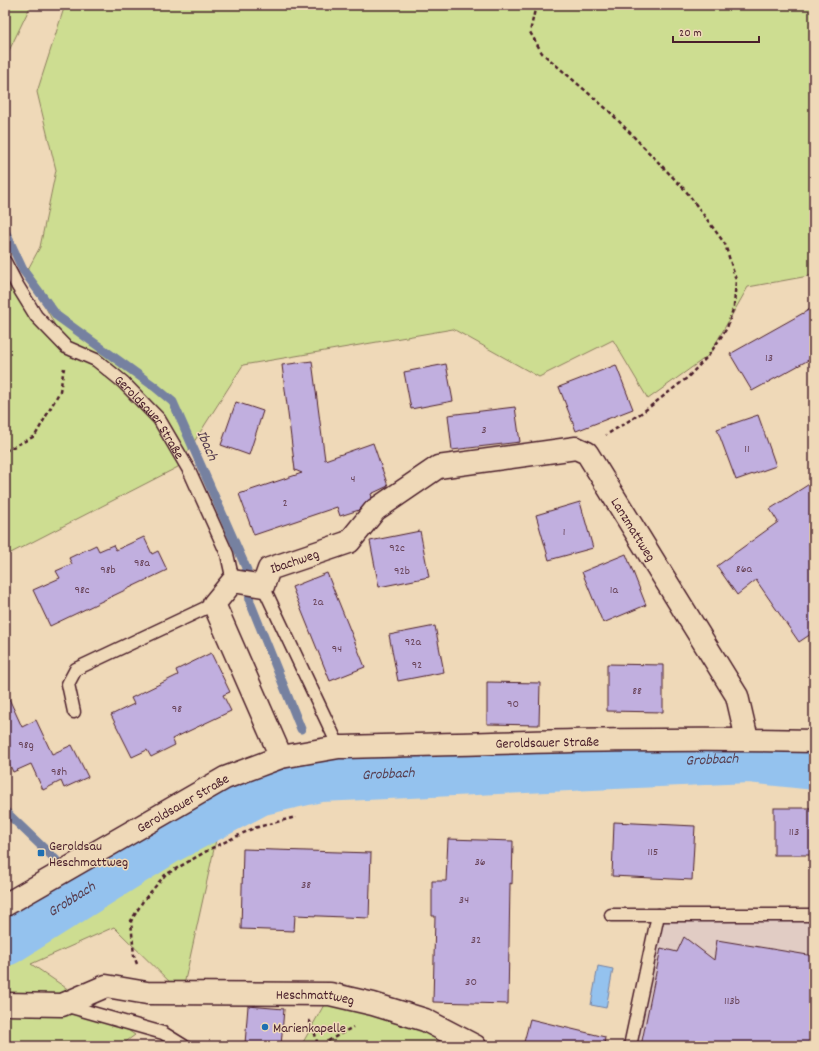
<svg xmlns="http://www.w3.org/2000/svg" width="819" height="1051" font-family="Dekko,sans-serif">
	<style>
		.built { fill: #e1ccc4 }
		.green { fill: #cddd91; stroke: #8c7e5e }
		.water { fill: #94c2ee; stroke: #7681a0 }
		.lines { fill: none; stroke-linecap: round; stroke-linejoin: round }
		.stream { stroke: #7681a0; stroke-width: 9 }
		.river { stroke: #94c2ee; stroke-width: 52 }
		.building { fill: #c1afdf; stroke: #4a1f2b }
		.lane-casing { stroke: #4a1f2b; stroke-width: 15 }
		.street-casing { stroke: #4a1f2b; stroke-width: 25 }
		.primary-casing { stroke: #4a1f2b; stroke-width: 25 }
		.path { stroke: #4a1f2b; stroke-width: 2.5; stroke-dasharray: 4 3; stroke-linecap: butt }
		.lane { stroke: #efd9b8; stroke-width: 12 }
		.street { stroke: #efd9b8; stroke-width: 22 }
		.primary { stroke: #efd9b8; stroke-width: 22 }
		.poi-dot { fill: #1f6fb2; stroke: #efd9b8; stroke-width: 1.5 }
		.labels { text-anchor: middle; stroke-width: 3; stroke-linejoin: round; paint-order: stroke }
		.number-label { font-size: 12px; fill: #684358 }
		.street-label { font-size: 14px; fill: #4a1f2b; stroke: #efd9b8 }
		.poi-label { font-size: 14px; fill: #4a1f2b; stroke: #efd9b8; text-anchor: start }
		.water-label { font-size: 15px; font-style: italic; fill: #594052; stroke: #efd9b8 }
	</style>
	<rect width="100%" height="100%" fill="#efd9b8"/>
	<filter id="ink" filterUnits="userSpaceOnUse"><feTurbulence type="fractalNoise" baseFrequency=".025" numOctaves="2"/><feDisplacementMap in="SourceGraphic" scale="8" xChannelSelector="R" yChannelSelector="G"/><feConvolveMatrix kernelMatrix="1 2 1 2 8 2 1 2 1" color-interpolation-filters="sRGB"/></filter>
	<g filter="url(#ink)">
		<path class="built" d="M658,915H814V1046H630Z"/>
		<g class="green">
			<path d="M5,5H31L5,59Z"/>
			<path d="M65,5H814V275L748,287L709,355L648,399L613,340L539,377L453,329L243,365L178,467L5,556V262L17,285L66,347L27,271L40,247L56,170L37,92Z"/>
			<path d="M227,790L182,994L114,927L31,964L135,1035L120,1046H5V921Z"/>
			<path d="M330,994L373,1004L456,1046H301Z"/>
		</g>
		<path class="water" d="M598,966L613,969L606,1008L591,1005Z"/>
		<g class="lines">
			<g class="stream">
				<path d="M5,231L23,270L57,316L155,387L173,402L247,570L250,602L301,729"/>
				<path d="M5,811L56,860"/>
				<path d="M71,882L81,893"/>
			</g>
			<path class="river" id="s1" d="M5,940L167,838L258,790L320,776L748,757L814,764"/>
		</g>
		<g class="building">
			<path d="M814,307V357L752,391L730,354Z"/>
			<path d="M312,361L325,460L373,443L388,486L371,494L372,497L359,510L340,516L337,507L254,535L239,494L302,473L295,470L282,365Z"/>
			<path d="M446,364L453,401L411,409L404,372Z"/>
			<path d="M616,365L633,409L576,431L559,387Z"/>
			<path d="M236,402L263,411L249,455L221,445Z"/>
			<path d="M515,407L520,442L452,450L448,415Z"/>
			<path d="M758,415L776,466L736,480L717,429Z"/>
			<path d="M814,481V632L799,642L756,580L737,595L717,566L778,522L770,509Z"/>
			<path d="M580,502L593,548L549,560L536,515Z"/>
			<path d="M420,531L429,577L379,587L370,541Z"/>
			<path d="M144,537L152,554L158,551L167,570L50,626L33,590L60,578L56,571L72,564L69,558L96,545L99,551L113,545L116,550Z"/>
			<path d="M626,554L646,605L603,623L582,572Z"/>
			<path d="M327,573L365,667L330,681L292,587Z"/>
			<path d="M435,626L444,672L398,681L389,635Z"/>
			<path d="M211,653L230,692L223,695L231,711L172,739L175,745L151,757L147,750L132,757L111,715L134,704L131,698L178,675L176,670Z"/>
			<path d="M607,664L663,665V712L607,711Z"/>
			<path d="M487,682L540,683L539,725L487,724Z"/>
			<path d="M5,690L22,727L36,720L52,754L72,745L88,777L64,788L61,781L43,790L31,764L13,772L5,755Z"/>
			<rect x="774" y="808" width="40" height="47"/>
			<path d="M614,822L695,826L692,880L612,876Z"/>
			<path d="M448,839L513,841L512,884L510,883L508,1004L433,1002L435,916H432V881H446Z"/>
			<path d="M243,849L371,853L369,918L295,915L294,931L241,929Z"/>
			<path d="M684,937L714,960L717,940L814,956V1046H641L661,948L677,952Z"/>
			<path d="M248,1006L284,1009L281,1046L245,1044Z"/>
			<path d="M530,1019L605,1037L604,1046H523Z"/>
		</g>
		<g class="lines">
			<g class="lane-casing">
				<g id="lane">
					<path id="s2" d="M5,262L17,285L36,316L66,347L96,360L123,382L159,419L190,472L227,554L233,581"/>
					<path d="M263,586L339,747"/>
					<path d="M74,712L68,684L76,669L214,604"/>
					<path d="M611,915H814"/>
					<path d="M64,1005L163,1033L184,1046"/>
					<path d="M630,1046L658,915"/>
				</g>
			</g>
			<g class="street-casing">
				<g id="street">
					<path id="s3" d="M281,757L214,604L233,581L263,586L269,569L349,542L375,510L438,467L576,448L587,453L737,696L747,739"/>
					<path id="s4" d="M5,1004L62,1005L106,986L147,993L330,994L373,1004L425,1020L475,1046"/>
				</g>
			</g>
			<g class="primary-casing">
				<g id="primary">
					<path id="s5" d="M5,905L225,778L281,757L339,747C497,743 656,737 814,741"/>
				</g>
			</g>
			<g class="path">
				<path d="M536,5L530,32L542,53L609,111L686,191L725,244L736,280L734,306L727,328L709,355L687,378L643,412L606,435"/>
				<path d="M5,451L35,436L60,391L64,368"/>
				<path d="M137,964L134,956L131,921L143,901L165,875L212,848L254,828L296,817"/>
				<path d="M309,1020L314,1030L318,1046"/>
				<path d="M323,1046L328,1041L353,1027"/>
			</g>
			<use href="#lane" class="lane"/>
			<use href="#street" class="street"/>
			<use href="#primary" class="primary"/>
		</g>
	</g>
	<g class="poi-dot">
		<rect x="37" y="849" width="8" height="8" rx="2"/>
		<circle cx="265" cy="1027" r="4"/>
	</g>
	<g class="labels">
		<g class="number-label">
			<text x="769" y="361">13</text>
			<text x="484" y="433">3</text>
			<text x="747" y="452">11</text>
			<text x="353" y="482">4</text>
			<text x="285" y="506">2</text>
			<text x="564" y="535">1</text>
			<text x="397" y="551">92c</text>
			<text x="142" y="566">98a</text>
			<text x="744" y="572">86a</text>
			<text x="108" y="573">98b</text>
			<text x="402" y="574">92b</text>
			<text x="82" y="593">98c</text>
			<text x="614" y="593">1a</text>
			<text x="318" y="605">2a</text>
			<text x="413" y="645">92a</text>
			<text x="337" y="652">94</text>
			<text x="417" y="668">92</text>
			<text x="637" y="694">88</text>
			<text x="513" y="707">90</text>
			<text x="177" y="712">98</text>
			<text x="26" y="748">98g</text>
			<text x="59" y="775">98h</text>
			<text x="794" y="835">113</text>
			<text x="653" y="855">115</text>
			<text x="480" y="865">36</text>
			<text x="306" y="888">38</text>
			<text x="464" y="903">34</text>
			<text x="476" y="943">32</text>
			<text x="471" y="985">30</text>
			<text x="732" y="1004">113b</text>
		</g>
		<g class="street-label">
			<text dy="5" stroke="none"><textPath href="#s2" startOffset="217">Geroldsauer Straße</textPath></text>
			<text dy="5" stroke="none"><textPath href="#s3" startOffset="688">Lanzmattweg</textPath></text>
			<text dy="5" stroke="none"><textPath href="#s3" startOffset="272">Ibachweg</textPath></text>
			<text dy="5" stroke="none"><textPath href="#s5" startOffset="581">Geroldsauer Straße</textPath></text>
			<text dy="5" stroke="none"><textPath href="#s5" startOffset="205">Geroldsauer Straße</textPath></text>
			<text dy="5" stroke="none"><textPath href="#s4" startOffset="315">Heschmattweg</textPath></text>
		</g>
		<g class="poi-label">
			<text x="49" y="850">Geroldsau<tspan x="49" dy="16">Heschmattweg</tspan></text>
			<text x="273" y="1032">Marienkapelle</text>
		</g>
		<g class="water-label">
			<text transform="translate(208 445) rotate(66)" y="5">Ibach</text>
			<text dy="5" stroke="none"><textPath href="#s1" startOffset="750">Grobbach</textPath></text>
			<text dy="5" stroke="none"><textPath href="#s1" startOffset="426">Grobbach</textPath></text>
			<text dy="5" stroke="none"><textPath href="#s1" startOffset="78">Grobbach</textPath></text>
		</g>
	</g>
	<rect width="819" height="1051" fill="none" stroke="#efd9b8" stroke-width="20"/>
	<rect x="10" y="10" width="799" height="1031" fill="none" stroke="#4a1f2b" stroke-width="1.5" filter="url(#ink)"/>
	<path d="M673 36v6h86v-6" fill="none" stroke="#4a1f2b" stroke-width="2"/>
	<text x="679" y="36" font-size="12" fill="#4a1f2b" stroke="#efd9b8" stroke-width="3" paint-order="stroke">20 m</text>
</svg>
